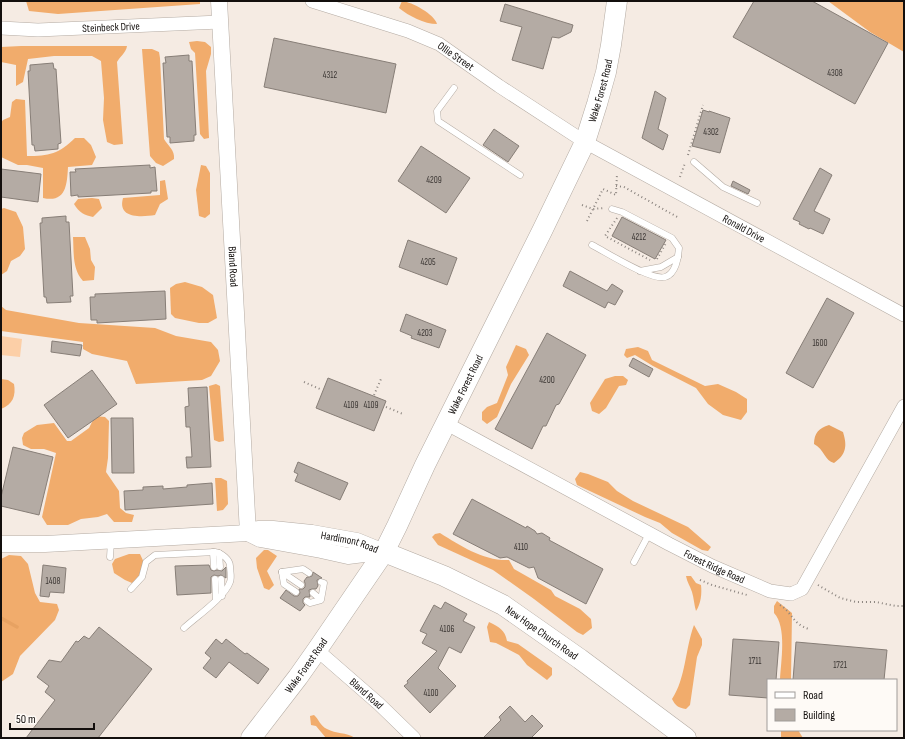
<svg xmlns="http://www.w3.org/2000/svg" width="905" height="739" font-family="'Sofia Sans Condensed',sans-serif">
	<style>
		.green { fill: #fccfa7 }
		.forest { fill: #f1ac6c }
		.water { fill: #e7a262 }
		.lines { fill: none; stroke-linecap: round; stroke-linejoin: round }
		.stream { stroke: #e7a262; stroke-width: 3.5 }
		.building { fill: #b4aba4; stroke: #877e77 }
		.service-casing { stroke: #b4aba3; stroke-width: 7 }
		.minor-casing { stroke: #b4aba3; stroke-width: 14 }
		.tertiary-casing { stroke: #b4aba3; stroke-width: 17 }
		.primary-casing { stroke: #b4aba3; stroke-width: 21 }
		.path { stroke: #8b847f; stroke-width: 2; stroke-dasharray: 1 3; stroke-linecap: butt }
		.service { stroke: #fff; stroke-width: 6 }
		.minor { stroke: #fff; stroke-width: 13 }
		.tertiary { stroke: #fff; stroke-width: 16 }
		.primary { stroke: #fff; stroke-width: 20 }
		.labels { text-anchor: middle; stroke-width: 4; stroke-linejoin: round; paint-order: stroke }
		.number-label { font-size: 9px; fill: #3b3633 }
		.street-label { font-size: 11px; fill: #130f0d; stroke: #fefaf6 }
	</style>
	<rect width="100%" height="100%" fill="#f5ebe3"/>
	<path class="green" d="M1,336L22,339L20,357L1,355Z"/>
	<g class="forest">
		<path d="M26,1H200V4L58,14L29,11Z"/>
		<path d="M402,1C412,2 434,14 437,24C424,24 409,16 399,8Z"/>
		<path d="M828,1H904V52L870,32Z"/>
		<path d="M197,41L205,42L211,47V54L206,71L209,138L204,139L200,134L195,53L191,49L189,42Z"/>
		<path d="M21,46H127C126,53 120,56 117,62L123,144L114,145L107,142L103,120L104,98L101,61L92,56H54L28,59L23,82L16,86V65L1,62V47Z"/>
		<path d="M142,49H152L159,52L160,58L164,139C168,146 175,150 174,159L163,166L156,163L150,156Z"/>
		<path d="M16,99L25,100L27,156C49,156 59,154 75,138H84L91,145L96,157L92,165L68,167C67,185 66,203 43,198V168L27,165H18L1,157V123L3,120L10,117L12,102Z"/>
		<path d="M201,165L206,166L210,173V214L205,218L199,216L196,190Z"/>
		<path d="M165,180L168,199L160,204L155,215C142,217 117,219 123,198L160,195V181Z"/>
		<path d="M92,198L99,199L102,208L93,217C85,215 79,213 74,204L78,199Z"/>
		<path d="M4,208L16,212L23,227L25,249L20,256L11,261L7,271L1,275V209Z"/>
		<path d="M73,237H85L90,249L91,260L95,267L94,280L83,281C72,269 74,252 73,237Z"/>
		<path d="M185,282L202,287L213,295L217,318L208,323H199L175,318L171,314L170,288L176,284Z"/>
		<path d="M1,306L6,310L79,323L155,328L176,336L211,342L218,350L220,361L211,376L202,380L136,384L127,361L92,354L83,349V342L1,331Z"/>
		<path d="M516,345L526,349L529,355L511,384L497,417L487,424L482,420V412L487,407L497,403L508,375L506,367Z"/>
		<path d="M638,347L648,351L652,360L705,386L718,384L736,392L747,399V412L741,420L723,415L708,404L696,388L653,366L635,355L627,358L624,355L626,349Z"/>
		<path d="M615,376H623L628,380L626,385L619,386L606,408L599,414L592,411L590,403L605,379Z"/>
		<path d="M1,379L8,380L14,384C16,396 13,404 1,409Z"/>
		<path d="M216,384L220,386L224,441L219,442L214,440L209,386Z"/>
		<path d="M95,416L105,417L109,421L108,458L106,472L119,491L120,508L126,513L134,515L132,522H114L107,514L98,517L81,519L68,525H47L42,517L56,453L44,449H31L23,445L22,438L24,433L37,425L54,423L67,441H71L89,428Z"/>
		<path d="M580,472L588,474L608,482L617,491L633,501L688,527L711,547L708,551L702,550L672,533L660,523L645,517L577,485L575,479Z"/>
		<path d="M215,478H221L227,481L228,504L223,510L217,511Z"/>
		<path d="M440,533C461,546 483,561 509,560L514,569L551,590L555,596L580,609L591,619L592,628L583,635L577,632L534,599L493,570L438,545L432,537L435,534Z"/>
		<path d="M264,550H268L277,556L267,571L274,585L269,590L264,588L257,568L256,558Z"/>
		<path d="M129,554H140L146,567V574L132,583L125,580L114,573L112,564L115,559Z"/>
		<path d="M9,555L21,556L28,564L35,593L40,602L57,604L59,610L55,620L20,656L13,674L1,682V559Z"/>
		<path d="M686,576H691L696,583L701,585C702,593 701,604 696,611C694,605 694,598 692,592C690,586 687,582 686,576Z"/>
		<path d="M777,601L792,613L791,680H780C781,661 787,627 774,613V606Z"/>
		<path d="M489,622C499,627 505,630 507,641L518,644L552,668V675L547,680L527,665L519,655L496,643L490,642L487,627Z"/>
		<path d="M694,625L702,639V645L697,657L690,705L686,709C678,708 675,705 672,699C686,678 685,649 694,625Z"/>
		<path d="M314,715C319,719 320,726 327,729C336,734 346,732 355,738H326L316,726L311,725L310,716Z"/>
		<path d="M781,730H798L803,738H781Z"/>
	</g>
	<path class="water" d="M829,425L843,432C847,445 847,454 834,463C825,461 824,449 814,444C814,433 819,428 829,425Z"/>
	<g class="lines">
		<path class="stream" d="M1,618L17,627"/>
	</g>
	<g class="building">
		<path d="M754,1H812L888,43L855,104L733,37Z"/>
		<path d="M505,4L573,25L571,32L559,38L552,37L543,69L512,60L522,27L500,21Z"/>
		<path d="M274,38L396,64L386,113L264,87Z"/>
		<path d="M189,55V61H192L196,135H194V141L170,143V137H167L163,63H166L165,57Z"/>
		<path d="M53,63L54,69H56L61,143L58,144V149L35,151L34,145H32L28,71H30V65Z"/>
		<path d="M655,91L666,98L658,129L668,135L663,150L642,138Z"/>
		<path d="M703,110L709,112V111L730,118L720,153L692,146Z"/>
		<path d="M494,129L519,146L508,162L483,145Z"/>
		<path d="M421,146L470,178L446,213L398,181Z"/>
		<path d="M150,165V168L155,167L157,191H151V193L78,197V195L71,196L70,172H76L75,169Z"/>
		<path d="M820,168L832,175L814,211L830,219L823,234L810,228L809,229L799,224L800,222L793,219Z"/>
		<path d="M1,169L41,174L38,202L1,197Z"/>
		<path d="M733,181L750,190L748,194L731,186Z"/>
		<path d="M66,216V222H69L73,296H70L71,302L47,303L46,297H44L40,223H42V218Z"/>
		<path d="M622,217L666,240L655,259L612,236Z"/>
		<path d="M408,240L457,258L447,285L399,267Z"/>
		<path d="M570,271L607,291L612,284L623,291L615,305L608,302L605,308L563,286Z"/>
		<path d="M165,291L166,319L97,323V320H91L90,297H95V294Z"/>
		<path d="M827,298L854,313L813,388L786,373Z"/>
		<path d="M406,314L446,330L439,348L411,338L412,336L400,331Z"/>
		<path d="M547,333L586,355L559,404L556,405L546,426H543L532,449L495,429Z"/>
		<path d="M52,341L82,345L80,356L51,352Z"/>
		<path d="M633,358L653,369L649,377L629,366Z"/>
		<path d="M92,370L117,404L68,438L44,405Z"/>
		<path d="M328,378L386,401L374,431L316,408Z"/>
		<path d="M207,387L211,467L187,468L186,457H192L190,427H186L185,407L189,406L188,388Z"/>
		<path d="M111,418H133L134,473H112Z"/>
		<path d="M13,447L53,457L39,515L1,506V497Z"/>
		<path d="M298,462L348,483L340,500L295,481L298,474L294,472Z"/>
		<path d="M212,483L213,504L125,510L124,491L143,490V487L163,486V489L187,487V485Z"/>
		<path d="M472,499L526,528L527,526L535,531L537,534L542,533L550,538L549,540L603,569L586,604L538,578L534,567L529,568L507,557L500,558L453,534Z"/>
		<path d="M43,565L66,568L64,593L50,592L49,597L40,596Z"/>
		<path d="M209,565L211,570L214,571L217,570L222,571L226,567V578L221,575L218,576L214,575L211,577V593L177,595L175,566Z"/>
		<path d="M313,572L322,578L317,580L318,586L316,589H312L309,590L310,597H305L303,599V603L305,605L300,611L280,598L286,590L294,596H298L300,593L299,589H303L305,587V583L304,581L307,577H309L312,576Z"/>
		<path d="M445,602L467,614L463,621L475,627L461,653L449,647L438,668L456,686L430,713L404,686L408,683L407,681L437,651L422,643L427,634L420,631L434,605L441,609Z"/>
		<path d="M99,627L152,669L98,738H26L55,700L45,692L49,686L37,677L49,660L61,662L76,641L78,642L84,636L89,639Z"/>
		<path d="M216,639L222,644L226,639L245,654L247,653L269,669L258,684L229,662L216,678L203,668L211,658L205,653Z"/>
		<path d="M733,639L779,642L776,680H768V698L729,695Z"/>
		<path d="M796,642L887,650L884,680H793Z"/>
		<path d="M510,706L525,722L532,715L543,726L531,738H483L501,720L499,717Z"/>
	</g>
	<g class="lines">
		<g class="service-casing">
			<g id="service">
				<path d="M454,88L437,111L438,121L520,175"/>
				<path d="M694,162L723,187L757,203"/>
				<path d="M592,245C606,252 651,281 665,277C676,274 678,258 679,248L672,238L622,212L612,209"/>
				<path d="M640,271L661,267L678,257"/>
				<path d="M213,552L214,567"/>
				<path d="M219,553L220,567"/>
				<path d="M110,557L111,541"/>
				<path d="M634,562L649,534"/>
				<path d="M282,572L303,569L309,573"/>
				<path d="M282,572L284,584L296,592"/>
				<path d="M282,572L301,585"/>
				<path d="M215,579L216,600"/>
				<path d="M221,579L222,596"/>
				<path d="M131,589L142,577L146,562L155,555L215,552C222,553 230,560 230,566C230,571 232,577 230,582C225,597 196,617 184,628"/>
				<path d="M313,593L319,598"/>
				<path d="M307,601L310,603L321,600L324,583L321,582"/>
			</g>
		</g>
		<g class="minor-casing">
			<g id="minor">
				<path id="s1" d="M312,1L408,31L439,44L499,86L585,142L904,315"/>
				<path id="s2" d="M1,28L38,30L220,22"/>
				<path id="s3" d="M447,424L669,544L712,566L770,591L791,594L802,589L904,406"/>
				<path id="s4" d="M317,650L379,704L414,738"/>
			</g>
		</g>
		<g class="tertiary-casing">
			<g id="tertiary">
				<path id="s5" d="M219,1L248,533"/>
				<path d="M248,533L260,539L321,550L348,556L380,552"/>
				<path id="s6" d="M1,544H45L248,533L258,529H273L312,533L357,541L384,552"/>
			</g>
		</g>
		<g class="primary-casing">
			<g id="primary">
				<path id="s7" d="M384,552L444,576L503,605L580,659L686,738"/>
				<path id="s8" d="M251,738L298,677L317,650L384,552L397,526L425,465L542,231L585,142L597,104L606,72L611,45L617,1"/>
			</g>
		</g>
		<g class="path">
			<path d="M688,155L703,105"/>
			<path d="M680,177L685,163"/>
			<path d="M616,186L624,187L679,218"/>
			<path d="M582,205L593,209L604,208"/>
			<path d="M617,218L605,236L650,260"/>
			<path d="M587,221L603,189L616,195L617,174"/>
			<path d="M657,259L666,243"/>
			<path d="M304,382L320,389"/>
			<path d="M374,395L381,379"/>
			<path d="M386,407L403,414"/>
			<path d="M700,580L712,585L747,595"/>
			<path d="M818,585L840,598L856,602H876L896,606H904"/>
			<path d="M780,605C793,613 792,624 809,629"/>
		</g>
		<use href="#service" class="service"/>
		<use href="#minor" class="minor"/>
		<use href="#tertiary" class="tertiary"/>
		<use href="#primary" class="primary"/>
	</g>
	<g class="labels">
		<g class="number-label">
			<text x="835" y="76">4308</text>
			<text x="330" y="78">4312</text>
			<text x="711" y="135">4302</text>
			<text x="434" y="183">4209</text>
			<text x="639" y="240">4212</text>
			<text x="428" y="265">4205</text>
			<text x="425" y="336">4203</text>
			<text x="820" y="346">1600</text>
			<text x="547" y="383">4200</text>
			<text x="351" y="408">4109</text>
			<text x="371" y="408">4109</text>
			<text x="521" y="550">4110</text>
			<text x="53" y="584">1408</text>
			<text x="447" y="632">4106</text>
			<text x="755" y="664">1711</text>
			<text x="840" y="668">1721</text>
			<text x="431" y="696">4100</text>
		</g>
		<g class="street-label">
			<text dy="4" stroke="none"><textPath href="#s2" startOffset="110">Steinbeck Drive</textPath></text>
			<text dy="4" stroke="none"><textPath href="#s1" startOffset="155">Ollie Street</textPath></text>
			<text dy="4" stroke="none"><textPath href="#s8" startOffset="739">Wake Forest Road</textPath></text>
			<text dy="4" stroke="none"><textPath href="#s1" startOffset="491">Ronald Drive</textPath></text>
			<text dy="4" stroke="none"><textPath href="#s5" startOffset="266">Bland Road</textPath></text>
			<text dy="4" stroke="none"><textPath href="#s8" startOffset="415">Wake Forest Road</textPath></text>
			<text dy="4" stroke="none"><textPath href="#s6" startOffset="351">Hardimont Road</textPath></text>
			<text dy="4" stroke="none"><textPath href="#s3" startOffset="303">Forest Ridge Road</textPath></text>
			<text dy="4" stroke="none"><textPath href="#s7" startOffset="178">New Hope Church Road</textPath></text>
			<text dy="4" stroke="none"><textPath href="#s8" startOffset="91">Wake Forest Road</textPath></text>
			<text dy="4" stroke="none"><textPath href="#s4" startOffset="66">Bland Road</textPath></text>
		</g>
	</g>
	<rect width="905" height="739" fill="none" stroke="#130f0d" stroke-width="4"/>
	<rect x="767" y="679" width="130" height="52" fill="#fefaf6" stroke="#a09c99"/>
	<rect x="775" y="692" width="20" height="6" fill="#ffffff" stroke="#a09c99"/>
	<text x="803" y="699" font-size="12" fill="#130f0d">Road</text>
	<rect x="775" y="709" width="20" height="12" fill="#b4aba4" stroke="#a09c99"/>
	<text x="803" y="719" font-size="12" fill="#130f0d">Building</text>
	<path d="M10 723v6h84v-6" fill="none" stroke="#130f0d" stroke-width="2"/>
	<text x="16" y="723" font-size="12" fill="#130f0d" stroke="#fefaf6" stroke-width="3" paint-order="stroke">50 m</text>
</svg>
